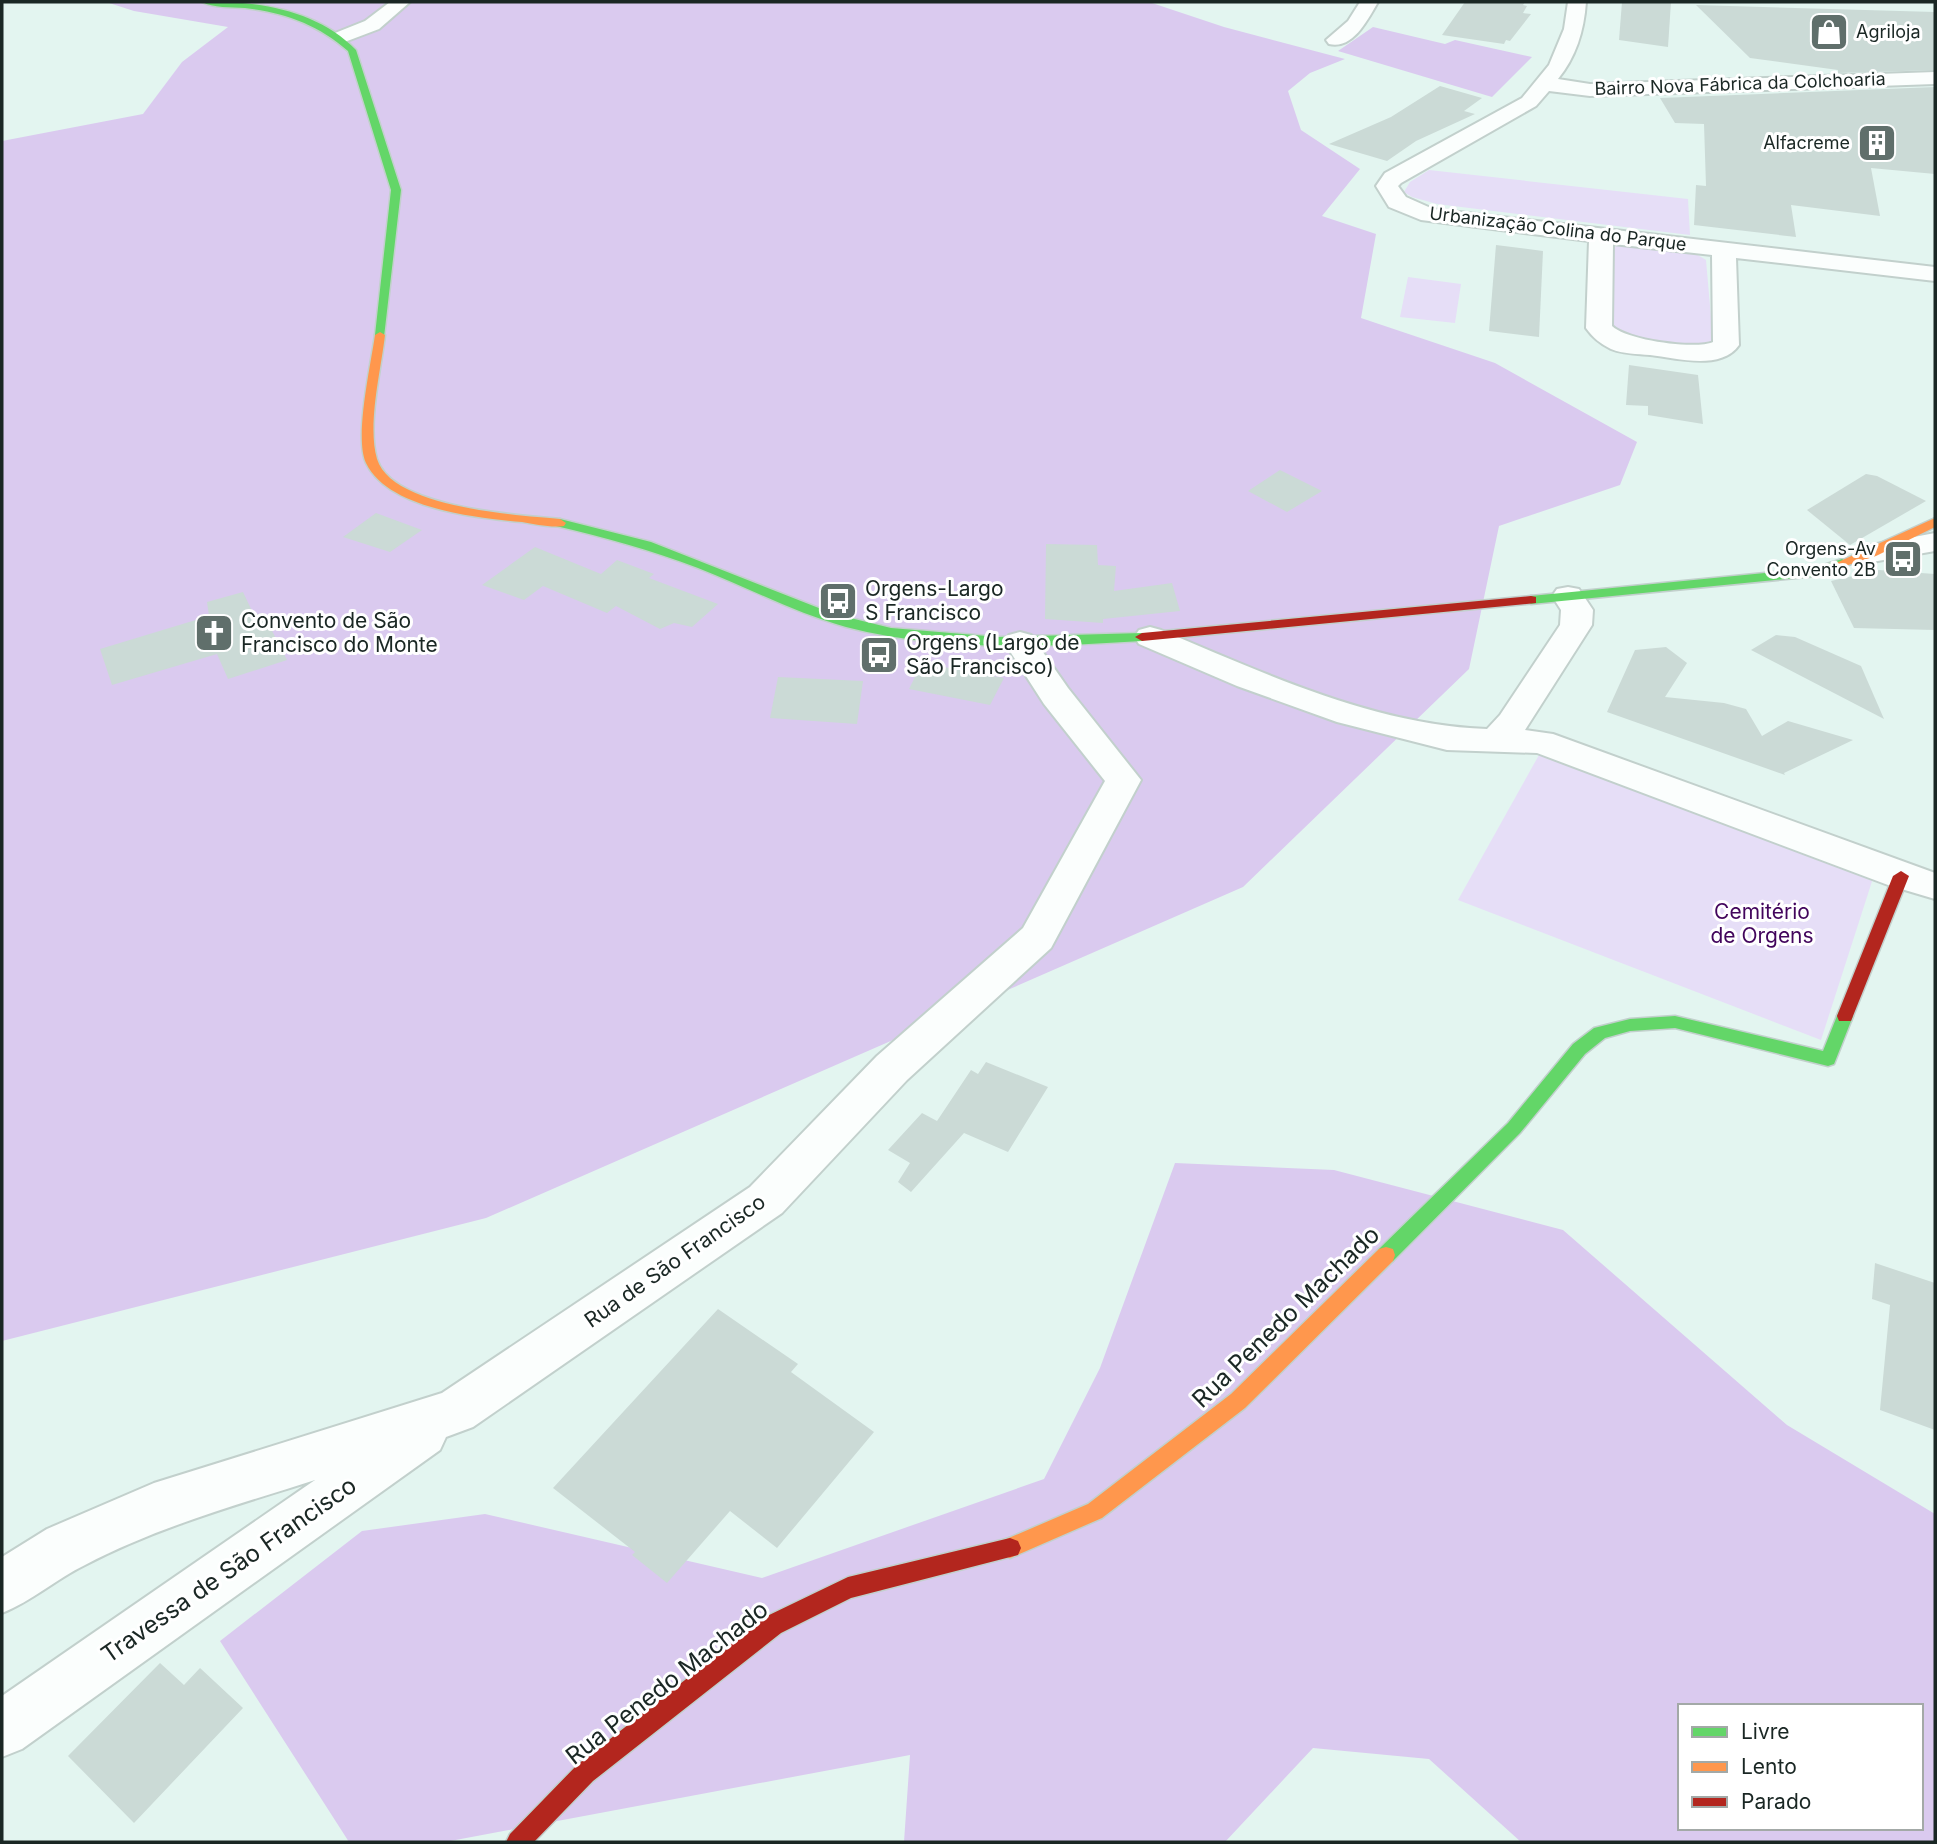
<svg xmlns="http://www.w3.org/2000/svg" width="1937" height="1844" font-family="Inter,sans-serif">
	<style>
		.green { fill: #e6def7 }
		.forest { fill: #dacaef; fill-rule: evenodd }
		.building { fill: #cbdad6 }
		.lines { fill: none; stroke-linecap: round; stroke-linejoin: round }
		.street-casing { stroke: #c2d0cc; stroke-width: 4 }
		.fast-casing { stroke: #c2d0cc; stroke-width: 3 }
		.slow-casing { stroke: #c2d0cc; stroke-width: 3 }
		.jam-casing { stroke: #c2d0cc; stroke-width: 3 }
		.street { fill: #fbfefd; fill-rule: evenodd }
		.fast { fill: #63d668; fill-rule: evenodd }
		.slow { fill: #ff974d; fill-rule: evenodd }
		.jam { fill: #b3261e; fill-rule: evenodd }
		.labels { text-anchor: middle; stroke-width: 6; stroke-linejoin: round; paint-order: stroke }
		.far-poi-label { font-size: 18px; fill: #1a2724; stroke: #fff; text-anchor: end }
		.far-street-label { font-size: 18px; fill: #1a2724; stroke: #fff }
		.poi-label { font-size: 21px; fill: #1a2724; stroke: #fff; text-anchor: start }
		.park-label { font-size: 21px; fill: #42055c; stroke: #fff }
		.street-label { font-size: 21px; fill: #1a2724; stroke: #fff }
		.near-street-label { font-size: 24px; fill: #1a2724; stroke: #fff }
	</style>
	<rect width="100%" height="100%" fill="#e3f5f0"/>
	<g class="green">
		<path d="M1429,170L1688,199L1690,235L1437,204L1412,197L1404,192L1410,182Z"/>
		<path d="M1620,244L1691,251L1706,260L1713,340L1708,347C1676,349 1638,343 1610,329L1613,248Z"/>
		<path d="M1408,277L1461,284L1455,323L1400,317Z"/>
		<path d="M1539,755L1875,872L1821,1040L1458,900Z"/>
	</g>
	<g class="forest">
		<path d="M106,2H1149L1224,27L1345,59L1310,73L1288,91L1301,130L1360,169L1322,216L1376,234L1361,318L1495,363L1637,442L1620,485L1499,526L1469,669L1243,887L486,1218L2,1341V141L143,114L182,62L228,27L134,11Z"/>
		<path d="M1373,27L1445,44L1455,40L1532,57L1492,97L1338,51Z"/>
		<path d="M1175,1163L1334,1170L1563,1230L1787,1425L1935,1514V1842H1521L1429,1759L1313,1748L1225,1842H904L910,1755L445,1842H349L220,1641L362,1531L485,1514L762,1578L1044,1479L1100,1368ZM1680,1706H1921V1828H1680Z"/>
	</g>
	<g class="building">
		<path d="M1465,2H1525L1523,5L1527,6L1523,13L1531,14L1510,41L1506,40L1504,44L1442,35Z"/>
		<path d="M1622,2H1671L1668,47L1619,40Z"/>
		<path d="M1696,5L1935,12V70L1838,73V70L1750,58Z"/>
		<path d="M1440,86L1482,98L1464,111L1475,114L1416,141L1387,161L1329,144L1391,117Z"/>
		<path d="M1935,87V174L1871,168L1880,216L1791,205L1796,237L1694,225L1696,185L1706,186L1704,124L1675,123L1660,98Z"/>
		<path d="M1496,245L1543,251L1539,337L1489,331Z"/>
		<path d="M1629,365L1698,375L1703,424L1648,415V406L1626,405Z"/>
		<path d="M1280,470L1322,491L1287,512L1248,491Z"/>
		<path d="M1866,474L1877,476L1926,501L1850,545L1807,510Z"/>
		<path d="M376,513L422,530L390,552L343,537Z"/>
		<path d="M1046,544L1097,545L1098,565L1116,566L1114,591L1172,583L1180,611L1103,619V623L1045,619Z"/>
		<path d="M535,547L601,574L617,560L654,574L649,578L718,604L692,627L674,623L660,629L616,606L607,613L543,586L524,600L482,585Z"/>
		<path d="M1879,570L1935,574V630L1854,628L1831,581Z"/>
		<path d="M243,592L254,615L263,613L287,660L228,679L217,654L112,685L100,649L209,616L207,602Z"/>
		<path d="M1776,635L1795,637L1861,666L1884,719L1751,650Z"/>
		<path d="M1666,647L1687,663L1665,697L1724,703L1746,709L1762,736L1788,721L1853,740L1784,773L1785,775L1607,712L1635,650Z"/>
		<path d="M922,663L1004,678L990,705L909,689Z"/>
		<path d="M778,677L863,681L857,724L770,718Z"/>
		<path d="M986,1062L1048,1087L1008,1152L964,1133L911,1192L898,1182L910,1163L888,1150L922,1113L937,1121L971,1070L978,1074Z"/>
		<path d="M1875,1263L1935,1283V1430L1880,1410L1890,1305L1872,1299Z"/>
		<path d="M718,1309L798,1364L791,1372L874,1432L777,1548L730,1511L667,1583L632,1555L635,1552L553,1488Z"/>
		<path d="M160,1663L184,1685L200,1668L243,1708L134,1823L68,1756Z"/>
	</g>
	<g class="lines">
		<g class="street-casing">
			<g id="street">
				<path d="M390,2H410L379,29L342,43L332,37L335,33L365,21Z"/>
				<path d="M1360,2H1378C1368,19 1353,50 1329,44L1326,40L1348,21Z"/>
				<path d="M1568,2H1586C1584,31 1576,57 1558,79L1590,84L1935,72V84L1590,96L1549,91L1536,106L1401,183L1398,186L1406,197L1433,209L1935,267V281L1736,258L1739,345C1721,371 1676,358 1650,355C1637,354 1623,354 1611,349C1601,344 1593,338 1586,328L1589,241L1421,220L1389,207L1376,186L1385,173L1522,98L1549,65L1564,29ZM1613,244L1712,255L1713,342C1695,350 1626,340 1612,326Z"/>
				<path d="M1935,533V551L1872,562L1861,559L1857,553L1861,547Z"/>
				<path d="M1568,587L1579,589L1593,610L1592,625L1525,730L1553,734L1935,873V899L1888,885L1537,753L1447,750L1337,722L1237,686L1139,644L1134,637L1139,630L1150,627L1161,630C1264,673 1374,725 1487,729L1500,715L1560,625L1561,610L1552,596L1557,589Z"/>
				<path d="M1020,632L1031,635L1068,688L1141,780L1051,948L907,1080L782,1213L473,1427L446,1437L440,1450L22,1749L2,1757V1696L315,1480C237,1505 157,1527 85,1565C56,1579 32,1601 2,1613V1557L47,1529L154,1483L442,1393L750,1187L877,1056L1023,928L1105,781L1044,704L1004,642L1009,635Z"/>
			</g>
		</g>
		<g class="fast-casing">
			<g id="fast">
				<path d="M202,2C255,0 318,10 356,50L401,190L384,337L375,335L391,190L348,51C317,24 285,13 245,8C231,7 213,8 202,2Z"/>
				<path d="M560,519L651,542L834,614L891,628L999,637L1142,633L1149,637L1142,641C1044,647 942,652 846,627C795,613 747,587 698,568C651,550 604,537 556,526L554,523Z"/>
				<path d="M1842,559L1848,563L1846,566L1817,576L1531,604L1525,600L1531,596L1815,568Z"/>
				<path d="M1845,1010L1851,1011L1853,1016L1836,1059L1834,1064L1828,1066L1675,1028L1630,1031L1605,1038L1585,1054L1520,1133L1393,1261L1386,1263L1379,1261L1377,1255L1379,1249L1508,1123L1573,1044L1594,1028L1630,1019L1675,1016L1823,1051L1839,1011Z"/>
			</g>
		</g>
		<g class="slow-casing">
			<g id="slow">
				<path d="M380,332L385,335C381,370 367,425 377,459C392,508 517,515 560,519L566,523L564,526C551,528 535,524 522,522C477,518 388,509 366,463C354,438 371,364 375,335Z"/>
				<path d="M1935,518V527L1876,556L1842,567L1836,563Z"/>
				<path d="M1386,1247L1393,1249L1395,1255L1393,1261L1245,1408L1102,1518L1010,1558L1002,1555L999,1548L1002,1541L1088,1504L1231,1394L1379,1249Z"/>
			</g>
		</g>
		<g class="jam-casing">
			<g id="jam">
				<path d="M1531,596L1536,597V603L1142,641L1135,637L1142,633Z"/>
				<path d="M1901,871L1909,876L1851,1021H1839L1837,1016L1893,876Z"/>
				<path d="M1010,1538L1018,1541L1021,1548L1018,1555L851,1598L781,1633L593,1781L534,1842H506L510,1834L577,1765L765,1617L848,1577Z"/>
			</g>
		</g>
		<use href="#street" class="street"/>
		<use href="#fast" class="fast"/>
		<use href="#slow" class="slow"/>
		<use href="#jam" class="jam"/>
	</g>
	<defs>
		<g id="shop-square" transform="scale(2.0125)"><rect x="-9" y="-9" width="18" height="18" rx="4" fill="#606f6b" stroke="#fff"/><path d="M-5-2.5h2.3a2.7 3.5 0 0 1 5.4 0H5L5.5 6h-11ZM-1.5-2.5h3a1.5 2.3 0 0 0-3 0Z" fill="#fff"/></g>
		<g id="building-square" transform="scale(2.0125)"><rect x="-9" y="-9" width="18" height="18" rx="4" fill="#606f6b" stroke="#fff"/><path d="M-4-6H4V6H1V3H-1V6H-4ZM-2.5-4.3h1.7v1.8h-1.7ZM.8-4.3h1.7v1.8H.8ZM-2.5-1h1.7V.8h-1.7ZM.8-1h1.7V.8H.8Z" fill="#fff"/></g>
		<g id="bus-square" transform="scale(2.0125)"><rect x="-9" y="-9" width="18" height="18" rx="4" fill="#606f6b" stroke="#fff"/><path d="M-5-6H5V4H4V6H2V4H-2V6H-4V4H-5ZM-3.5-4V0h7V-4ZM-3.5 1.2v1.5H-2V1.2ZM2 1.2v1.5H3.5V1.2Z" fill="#fff"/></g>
		<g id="church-square" transform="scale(2.0125)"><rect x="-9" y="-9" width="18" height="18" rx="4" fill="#606f6b" stroke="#fff"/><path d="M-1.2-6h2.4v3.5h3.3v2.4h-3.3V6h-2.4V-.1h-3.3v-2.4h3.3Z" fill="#fff"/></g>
	</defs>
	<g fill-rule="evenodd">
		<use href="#shop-square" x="1829" y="32"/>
		<use href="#building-square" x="1877" y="143"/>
		<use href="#bus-square" x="1903" y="559"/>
		<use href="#bus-square" x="838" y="601"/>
		<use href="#church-square" x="214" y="633"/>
		<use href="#bus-square" x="879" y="655"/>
	</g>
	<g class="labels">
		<g class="far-poi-label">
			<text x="1856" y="38" text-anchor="start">Agriloja</text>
			<text x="1850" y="149">Alfacreme</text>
			<text x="1876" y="555">Orgens-Av<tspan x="1876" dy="21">Convento 2B</tspan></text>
		</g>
		<g class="far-street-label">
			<text transform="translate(1740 84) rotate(-2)" y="6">Bairro Nova Fábrica da Colchoaria</text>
			<text transform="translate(1558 229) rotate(7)" y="6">Urbanização Colina do Parque</text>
		</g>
		<g class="poi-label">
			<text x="865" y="596">Orgens-Largo<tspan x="865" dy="24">S Francisco</tspan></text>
			<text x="241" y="628">Convento de São<tspan x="241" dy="24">Francisco do Monte</tspan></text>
			<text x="906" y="650">Orgens (Largo de<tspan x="906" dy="24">São Francisco)</tspan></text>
		</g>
		<g class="park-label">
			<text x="1762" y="919">Cemitério<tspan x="1762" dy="24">de Orgens</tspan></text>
		</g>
		<g class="street-label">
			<text transform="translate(675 1261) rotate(-35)" y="7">Rua de São Francisco</text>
		</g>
		<g class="near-street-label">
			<text transform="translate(1286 1317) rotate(-44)" y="8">Rua Penedo Machado</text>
			<text transform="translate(229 1570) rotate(-35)" y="8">Travessa de São Francisco</text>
			<text transform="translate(667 1683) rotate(-38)" y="8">Rua Penedo Machado</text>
		</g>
	</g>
	<rect width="1937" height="1844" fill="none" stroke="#1a2724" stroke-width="7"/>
	<rect x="1678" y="1704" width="245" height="126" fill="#ffffff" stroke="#a3a9a7" stroke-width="2"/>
	<rect x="1692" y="1727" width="35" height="10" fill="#63d668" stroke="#a3a9a7" stroke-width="2"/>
	<text x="1741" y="1739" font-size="21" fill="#1a2724">Livre</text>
	<rect x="1692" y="1762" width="35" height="10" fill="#ff974d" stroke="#a3a9a7" stroke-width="2"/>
	<text x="1741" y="1774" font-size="21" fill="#1a2724">Lento</text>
	<rect x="1692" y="1797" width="35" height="10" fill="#b3261e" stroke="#a3a9a7" stroke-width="2"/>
	<text x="1741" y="1809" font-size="21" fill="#1a2724">Parado</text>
</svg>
